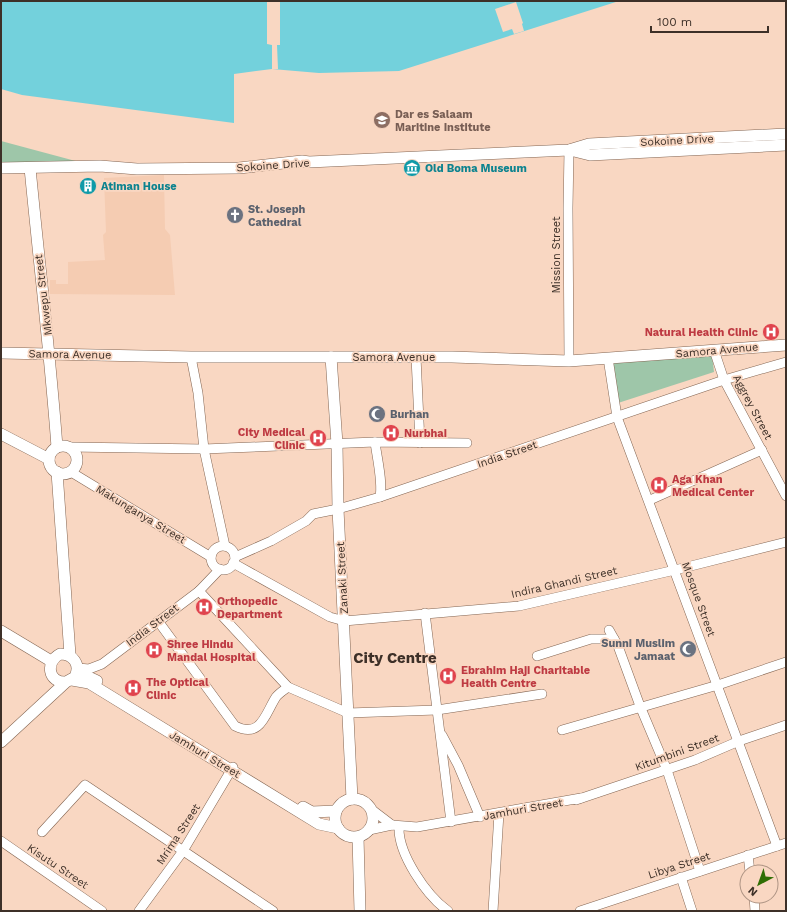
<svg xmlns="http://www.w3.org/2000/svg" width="787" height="912" font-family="'Work Sans',sans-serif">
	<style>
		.built { fill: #f5ccb2 }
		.green { fill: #9ec6a9 }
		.water { fill: #73d1dc }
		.pier { fill: #f9d7c2 }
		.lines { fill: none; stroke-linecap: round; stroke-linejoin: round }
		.minor-casing { stroke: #846653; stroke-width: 10 }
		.tertiary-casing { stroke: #846653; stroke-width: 12 }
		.minor { stroke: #fff; stroke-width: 9 }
		.tertiary { stroke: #fff; stroke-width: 11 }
		.labels { text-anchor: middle; stroke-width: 3.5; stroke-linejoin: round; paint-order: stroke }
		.education-label { font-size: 11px; font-weight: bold; fill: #785e54; stroke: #f9d7c2; text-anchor: start }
		.street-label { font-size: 11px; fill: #3d3028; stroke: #f9d7c2 }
		.culture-label { font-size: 11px; font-weight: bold; fill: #0d838f; stroke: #f9d7c2; text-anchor: start }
		.worship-label { font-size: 11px; font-weight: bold; fill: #5b616d; stroke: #f9d7c2; text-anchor: start }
		.health-label { font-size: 11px; font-weight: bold; fill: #be3a42; stroke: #f9d7c2; text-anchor: start }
		.district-label { font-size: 15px; font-weight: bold; fill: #3d3028; stroke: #f9d7c2 }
	</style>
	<rect width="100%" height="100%" fill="#f9d7c2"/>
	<path class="built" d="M164,175L165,229L170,235L175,295L50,294V280H56V284H68V262L105,260L103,235L106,232L104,178Z"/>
	<g class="green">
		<path d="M1,141L83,163L1,165Z"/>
		<path d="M712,354L714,372L618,403L611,363Z"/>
	</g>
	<path class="water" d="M1,1H619L399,71L319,73L272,69L234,74V123L22,95L1,89Z"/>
	<g class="pier">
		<path d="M267,1H280V45H277L278,69H272V45L267,44Z"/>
		<path d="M516,2L523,23L522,24L524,31L514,34L512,29L503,32L495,9Z"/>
	</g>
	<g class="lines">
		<g class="minor-casing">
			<g id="minor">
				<path d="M714,350L724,380L786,496"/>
				<path d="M191,357L198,393L204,449L225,546"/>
				<path d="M416,357L420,443"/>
				<path d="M608,358L617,417L777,846"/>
				<path d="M569,361L568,208L569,150"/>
				<path d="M375,442C377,458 383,482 380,497"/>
				<path d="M69,447L204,449L375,442L467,443"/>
				<path d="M71,472L211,557"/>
				<path d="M650,500L762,450"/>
				<circle cx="223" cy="558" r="12"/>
				<path d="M235,557L271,541L306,521L313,514L338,509L380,497L724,380L786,362"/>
				<path d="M233,563L330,617L344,621L519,606L675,570L786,542"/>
				<path d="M199,591L288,687L348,713L437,710L542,694"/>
				<path d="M425,613L451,822"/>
				<path d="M158,621L235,726C261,739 265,714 276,697C279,693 284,690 288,687"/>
				<path d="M609,630L618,646L640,706L667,770L700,871"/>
				<path d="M537,656L591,639H614"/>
				<path d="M78,668L89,669L102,664L199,591L220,569"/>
				<path d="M562,730L718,685L786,662"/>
				<path d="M442,735L458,765L480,817"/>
				<path d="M576,800L695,760L739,741L786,725"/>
				<path d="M371,809L392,825"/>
				<path d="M399,827C398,854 426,895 448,911"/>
				<path d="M369,830L392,825L417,827L581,798"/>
				<path d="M42,832L85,785L273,911"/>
				<path d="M1,841L102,911"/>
				<path d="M748,855L750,872"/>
				<path d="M681,877L692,911"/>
				<path d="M754,896L755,911"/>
				<path d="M139,911L183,851L233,767"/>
				<path d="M493,911L499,813"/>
				<path d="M580,911L786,843"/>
			</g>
		</g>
		<g class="tertiary-casing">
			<g id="tertiary">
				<path d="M570,150L590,155L786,145"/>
				<path d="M1,168L100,166L137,169L239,168L302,161L309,162L569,150L589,144L786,134"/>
				<path d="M30,168C39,261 50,353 57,447"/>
				<path d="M1,353L191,357H452L569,361L786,345"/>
				<path d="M331,357L337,444L338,509L352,799"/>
				<path d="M1,434L49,459"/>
				<circle cx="63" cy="460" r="14"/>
				<path d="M57,472L70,655"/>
				<path d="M1,631L51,661"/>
				<path d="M78,672L97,681"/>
				<path d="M72,680L89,683L319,824L338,828"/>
				<path d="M1,742L66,682L75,677C81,664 73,654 60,654C45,662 48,683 66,682"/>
				<circle cx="354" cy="818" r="19"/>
				<path d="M303,807L312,812L336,811"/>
				<path d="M358,837L360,911"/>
			</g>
		</g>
		<use href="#minor" class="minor"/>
		<use href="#tertiary" class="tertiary"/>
	</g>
	<defs>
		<g id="university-disc" transform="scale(0.9)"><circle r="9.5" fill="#8d6e63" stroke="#f9d7c2"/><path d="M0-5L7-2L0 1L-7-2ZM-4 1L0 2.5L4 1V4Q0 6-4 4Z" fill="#fff"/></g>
		<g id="museum-disc" transform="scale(0.9)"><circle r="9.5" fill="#0f9aa8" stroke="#f9d7c2"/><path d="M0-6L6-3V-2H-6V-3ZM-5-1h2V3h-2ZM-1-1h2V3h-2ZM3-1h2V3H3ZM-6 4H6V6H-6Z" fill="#fff"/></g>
		<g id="building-disc" transform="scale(0.9)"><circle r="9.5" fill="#0f9aa8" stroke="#f9d7c2"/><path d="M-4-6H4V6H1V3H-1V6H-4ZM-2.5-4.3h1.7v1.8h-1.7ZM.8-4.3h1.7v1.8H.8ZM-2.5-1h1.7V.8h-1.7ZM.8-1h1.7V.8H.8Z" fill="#fff"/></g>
		<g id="church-disc" transform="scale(0.9)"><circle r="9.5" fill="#6b7280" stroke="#f9d7c2"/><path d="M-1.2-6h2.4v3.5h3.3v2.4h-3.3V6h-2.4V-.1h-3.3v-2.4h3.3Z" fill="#fff"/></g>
		<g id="hospital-disc" transform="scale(0.9)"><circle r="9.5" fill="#e0444e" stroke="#f9d7c2"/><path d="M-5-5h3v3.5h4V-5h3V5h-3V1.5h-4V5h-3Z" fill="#fff"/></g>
		<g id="mosque-disc" transform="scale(0.9)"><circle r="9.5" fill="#6b7280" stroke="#f9d7c2"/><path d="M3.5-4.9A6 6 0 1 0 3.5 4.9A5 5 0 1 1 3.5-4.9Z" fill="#fff"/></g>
	</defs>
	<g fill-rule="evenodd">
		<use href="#university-disc" x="382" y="120"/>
		<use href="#museum-disc" x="412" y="168"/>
		<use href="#building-disc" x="88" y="186"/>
		<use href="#church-disc" x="235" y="215"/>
		<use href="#hospital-disc" x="771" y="332"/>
		<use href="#mosque-disc" x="377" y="414"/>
		<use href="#hospital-disc" x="391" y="433"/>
		<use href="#hospital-disc" x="318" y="438"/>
		<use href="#hospital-disc" x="659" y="485"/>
		<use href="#hospital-disc" x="204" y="607"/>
		<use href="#mosque-disc" x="688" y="649"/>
		<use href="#hospital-disc" x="154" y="650"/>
		<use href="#hospital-disc" x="448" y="676"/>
		<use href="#hospital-disc" x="133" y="688"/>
	</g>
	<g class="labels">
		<g class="education-label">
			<text x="395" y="118">Dar es Salaam<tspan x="395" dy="13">Maritine Institute</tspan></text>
		</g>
		<g class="street-label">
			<text transform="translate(677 140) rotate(-3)" y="4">Sokoine Drive</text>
			<text transform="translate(273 165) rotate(-4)" y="4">Sokoine Drive</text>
			<text transform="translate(556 255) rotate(-90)" y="4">Mission Street</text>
			<text transform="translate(43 295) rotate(-97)" y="4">Mkwepu Street</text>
			<text transform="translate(717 350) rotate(-5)" y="4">Samora Avenue</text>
			<text transform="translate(70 354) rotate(1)" y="4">Samora Avenue</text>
			<text x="394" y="361">Samora Avenue</text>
			<text transform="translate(753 407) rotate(62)" y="4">Aggrey Street</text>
			<text transform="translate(507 454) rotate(-19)" y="4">India Street</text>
			<text transform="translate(141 514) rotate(31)" y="4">Makunganya Street</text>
			<text transform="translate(342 578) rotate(-93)" y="4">Zanaki Street</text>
			<text transform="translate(564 582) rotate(-13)" y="4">Indira Ghandi Street</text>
			<text transform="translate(699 599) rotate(70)" y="4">Mosque Street</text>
			<text transform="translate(152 625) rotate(-37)" y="4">India Street</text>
			<text transform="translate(677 752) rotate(-20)" y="4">Kitumbini Street</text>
			<text transform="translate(205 754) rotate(31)" y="4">Jamhuri Street</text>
			<text transform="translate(523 809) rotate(-10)" y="4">Jamhuri Street</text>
			<text transform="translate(178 834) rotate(-57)" y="4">Mrima Street</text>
			<text transform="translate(679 865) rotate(-18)" y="4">Libya Street</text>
			<text transform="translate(58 866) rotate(34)" y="4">Kisutu Street</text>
		</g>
		<g class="culture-label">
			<text x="425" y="172">Old Boma Museum</text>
			<text x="101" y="190">Atiman House</text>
		</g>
		<g class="worship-label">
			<text x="248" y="213">St. Joseph<tspan x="248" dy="13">Cathedral</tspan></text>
			<text x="390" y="418">Burhan</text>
			<text x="675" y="647" text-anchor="end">Sunni Muslim<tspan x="675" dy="13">Jamaat</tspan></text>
		</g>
		<g class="health-label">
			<text x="758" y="336" text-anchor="end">Natural Health Clinic</text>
			<text x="305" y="436" text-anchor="end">City Medical<tspan x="305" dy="13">Clinic</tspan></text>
			<text x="404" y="437">Nurbhai</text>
			<text x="672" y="483">Aga Khan<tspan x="672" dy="13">Medical Center</tspan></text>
			<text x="217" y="605">Orthopedic<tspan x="217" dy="13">Department</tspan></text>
			<text x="167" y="648">Shree Hindu<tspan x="167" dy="13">Mandal Hospital</tspan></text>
			<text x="461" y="674">Ebrahim Haji Charitable<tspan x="461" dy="13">Health Centre</tspan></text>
			<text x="146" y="686">The Optical<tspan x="146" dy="13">Clinic</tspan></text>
		</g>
		<g class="district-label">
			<text x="395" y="663">City Centre</text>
		</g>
	</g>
	<rect width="787" height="912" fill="none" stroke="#3d3028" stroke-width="4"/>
	<g transform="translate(759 884) rotate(221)"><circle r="19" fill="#f9d7c2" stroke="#ae9484"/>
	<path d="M0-3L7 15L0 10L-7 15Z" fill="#2f6e03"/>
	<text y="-6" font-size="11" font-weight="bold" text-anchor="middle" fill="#3d3028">N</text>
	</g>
	<path d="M651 26v6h117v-6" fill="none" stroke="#3d3028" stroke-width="2"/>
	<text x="657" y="26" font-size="12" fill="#3d3028" stroke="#f9d7c2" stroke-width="3" paint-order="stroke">100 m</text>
</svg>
